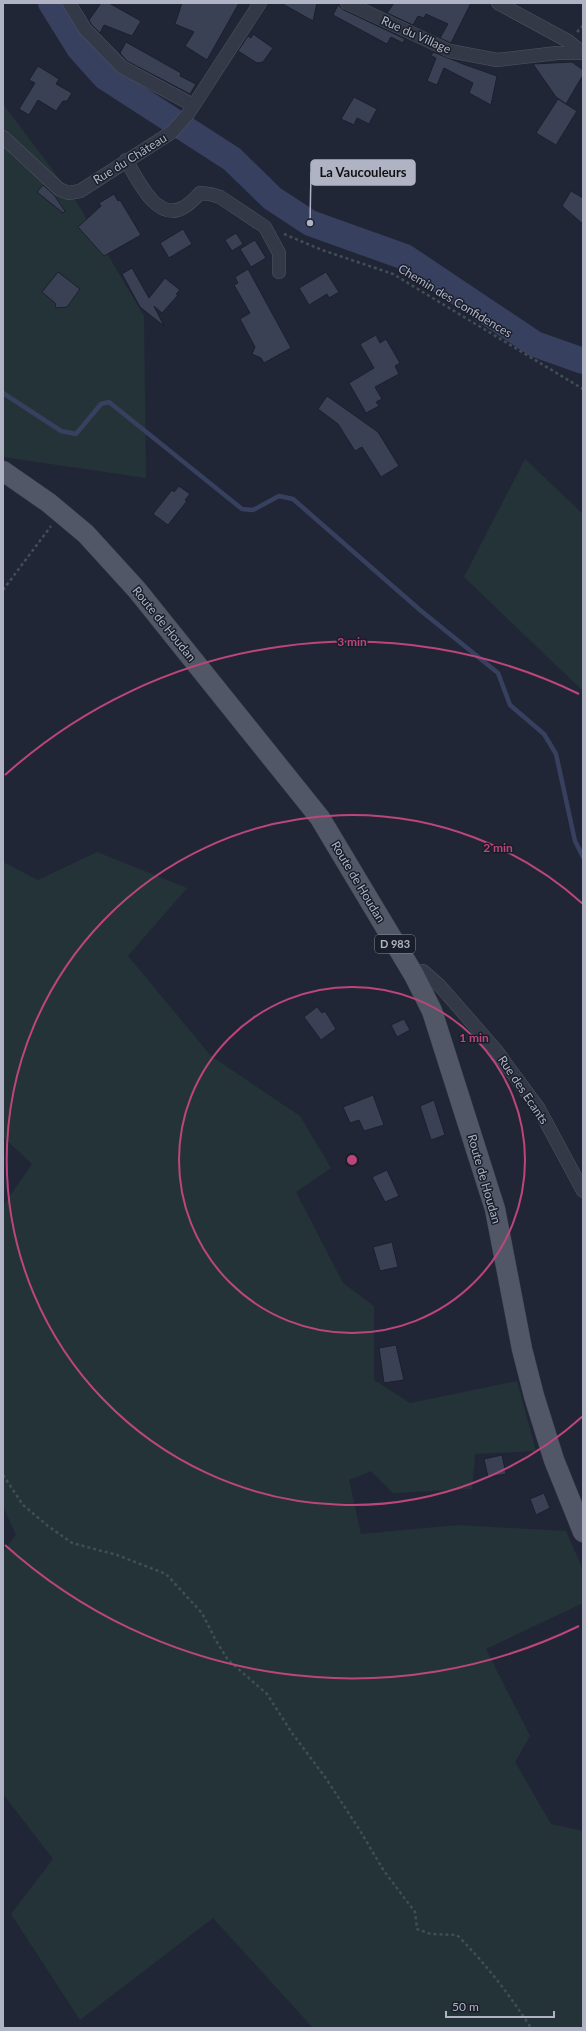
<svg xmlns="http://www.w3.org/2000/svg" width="586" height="2031" font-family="Lato,sans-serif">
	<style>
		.green { fill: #243338 }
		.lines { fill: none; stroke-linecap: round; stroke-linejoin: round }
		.stream { stroke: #37405e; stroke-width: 4.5 }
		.river { stroke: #37405e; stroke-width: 26 }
		.building { fill: #3a4154; stroke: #1c202d }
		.street-casing { stroke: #4f5361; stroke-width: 14 }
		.primary-casing { stroke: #3e4250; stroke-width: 21 }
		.path { stroke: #404e55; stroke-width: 2.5; stroke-dasharray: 3 3; stroke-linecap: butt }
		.street { stroke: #343947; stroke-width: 13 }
		.primary { stroke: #525767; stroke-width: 20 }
		.ring { fill: none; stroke: #bc467a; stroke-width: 2 }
		.labels { text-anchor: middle; stroke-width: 3; stroke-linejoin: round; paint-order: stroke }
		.shield { fill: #1a1e2b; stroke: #828695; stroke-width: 1 }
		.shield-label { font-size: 11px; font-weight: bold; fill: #afb3c3 }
		.street-label { font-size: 12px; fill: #afb3c3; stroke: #1a1e2b }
		.centre { fill: #bc467a; stroke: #1a1e2b; stroke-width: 2 }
		.ring-label { font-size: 12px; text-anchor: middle; font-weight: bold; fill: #bc467a; stroke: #1a1e2b; stroke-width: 3; stroke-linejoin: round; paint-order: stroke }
		.leader { fill: none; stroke: #afb3c3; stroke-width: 1.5 }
		.callout-dot { fill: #afb3c3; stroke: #1a1e2b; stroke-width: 1.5 }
		.callout { fill: #afb3c3; stroke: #afb3c3; stroke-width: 1.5 }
		.callout-label { font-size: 13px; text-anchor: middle; font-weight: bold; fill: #111 }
	</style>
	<rect width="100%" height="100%" fill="#212636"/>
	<g class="green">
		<path d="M3,104L76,201L144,316L146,478L3,457Z"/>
		<path d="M525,459L583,514V691L464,577Z"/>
		<path d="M97,852L187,888L128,956L211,1056L300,1116L331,1168L296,1192L343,1283L374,1306V1380L410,1403L517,1381L536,1451L475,1454L472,1489L393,1493L371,1471L349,1480L361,1534L458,1525L566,1531L583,1570V1603L486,1649L530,1736L515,1762L551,1824L583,1831V2028H313L213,1918L80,2020L11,1914L53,1859L3,1794V1551L16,1535L3,1506V1206L32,1164L3,1137V862L38,880Z"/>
	</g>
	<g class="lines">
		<path class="stream" d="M3,393L61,431L76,434L101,404L109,402L242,509L253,510L279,496L293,499L420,610L498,673L510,705L544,734L556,754L575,841L583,857"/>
		<path class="river" d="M51,3L79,48L105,77L232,159L272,198L310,223L405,257L535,344L583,361"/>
	</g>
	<g class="building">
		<path d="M101,3H109L141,21L132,36L104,25L100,33L91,24L89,20Z"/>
		<path d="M182,3H239L207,60L185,46L194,32L175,24Z"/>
		<path d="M281,3H317L313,21Z"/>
		<path d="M394,3H471L451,43L440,38L448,24L426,14L424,18L418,16L413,25L387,13Z"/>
		<path d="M338,5L344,10L405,39L403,43L391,37L387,44L333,15Z"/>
		<path d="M253,34L273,48L263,62L257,63L238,51L248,36L251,38Z"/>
		<path d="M126,42L181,73L180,76L196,84L190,94L127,61L120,53Z"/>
		<path d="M433,52L463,64L497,76L491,105L469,93L473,83L444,68L437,85L427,81L436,58L431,56Z"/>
		<path d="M572,62L583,70V75L566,104L556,97L533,64Z"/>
		<path d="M38,66L59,79L56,84L72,93L67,101H63L56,111L38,100L29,115L19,109L35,83L29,80Z"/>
		<path d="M354,97L377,109L369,124L357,118L354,125L341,119Z"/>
		<path d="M558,99L577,111L556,145L536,133Z"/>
		<path d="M43,185L54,195L65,211L63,213L37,192Z"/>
		<path d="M571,191L583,198V224L562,206Z"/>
		<path d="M114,194L118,201L120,200L141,235L104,256L78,227L101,206L99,203Z"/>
		<path d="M183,229L192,244L169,258L160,243Z"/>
		<path d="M236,233L243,244L232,251L225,240Z"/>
		<path d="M255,240L266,258L251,267L240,249Z"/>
		<path d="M132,268L149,298L165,278L180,290L176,294L178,295L162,313L154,306L164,326L140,307L122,274Z"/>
		<path d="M248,269L291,348L264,363L261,358L252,354L255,347L240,319L250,313L234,285L238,283L235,277Z"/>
		<path d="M58,272L80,289L67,307L56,308L55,303L42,292Z"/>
		<path d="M326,272L339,292L329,298L327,294L309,305L299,288Z"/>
		<path d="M376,335L380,343L386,339L400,363L395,366L399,374L375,387L382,399L376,402L379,406L366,413L349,383L374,368L360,344Z"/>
		<path d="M327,396L378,432L399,466L381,477L362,447L355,451L338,424L318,409Z"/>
		<path d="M179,486L190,494L185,500L187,501L168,525L153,514L172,490L174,492Z"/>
		<path d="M317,1007L322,1013L325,1011L336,1029L321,1040L304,1017Z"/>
		<path d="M404,1019L410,1030L397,1037L391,1025Z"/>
		<path d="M373,1095L384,1125L364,1131L359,1120L350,1123L343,1107Z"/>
		<path d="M434,1100L445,1135L431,1140L420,1106Z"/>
		<path d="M387,1170L399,1196L385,1202L372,1177Z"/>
		<path d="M392,1242L398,1267L380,1271L373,1247Z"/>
		<path d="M396,1345L404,1380L384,1383L379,1348Z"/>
		<path d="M502,1455L506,1474L488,1477L484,1459Z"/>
		<path d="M544,1493L550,1508L536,1515L530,1499Z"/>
	</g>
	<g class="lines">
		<g class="street-casing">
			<g id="street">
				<path d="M69,3L85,29L122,67L193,105"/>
				<path d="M347,3L450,51L497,60L557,53H583"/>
				<path d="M498,3L568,41L580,51"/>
				<path d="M3,137L59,189L69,193L80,191L172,132L188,114L260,3"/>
				<path d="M126,160C137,178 157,224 184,207C190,204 195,198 200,193L210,194L220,197L265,227L279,253V272"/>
				<path d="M414,975L423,971L440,986L495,1049L539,1109L583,1191"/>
			</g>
		</g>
		<g class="primary-casing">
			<path id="primary" d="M3,471L49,503L86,534L137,590L320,818L414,975L432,1011L495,1209L522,1349L534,1396L554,1460L583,1532"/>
		</g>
		<g class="path">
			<path d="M577,32L583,26"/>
			<path d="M284,234L322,250L393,274L583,389"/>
			<path d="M3,590L51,526"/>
			<path d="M3,1475L23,1505L48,1526L72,1543L117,1555L166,1574L202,1613L215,1639L228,1660L267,1694L292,1733L325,1777L359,1829L384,1871L415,1912L417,1929L431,1934L457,1935C486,1964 509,1994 531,2028"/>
		</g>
		<use href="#street" class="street"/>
		<use href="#primary" class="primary"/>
	</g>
	<g class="ring">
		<circle cx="352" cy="1160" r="173"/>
		<path d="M583 1416A345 345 0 1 1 583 904"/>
		<path d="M579 1626A518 518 0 0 1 5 1545M5 775A518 518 0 0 1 579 694"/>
	</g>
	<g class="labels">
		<rect class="shield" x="375" y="935" width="40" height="18" rx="3"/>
		<g class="shield-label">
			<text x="395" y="948">D 983</text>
		</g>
		<g class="street-label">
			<text transform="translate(416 35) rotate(24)" y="4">Rue du Village</text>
			<text transform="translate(130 159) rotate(-32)" y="4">Rue du Château</text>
			<text transform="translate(455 301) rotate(31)" y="4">Chemin des Confidences</text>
			<text transform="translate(164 624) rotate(51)" y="4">Route de Houdan</text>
			<text transform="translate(358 882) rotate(59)" y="4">Route de Houdan</text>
			<text transform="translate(523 1090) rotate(56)" y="4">Rue des Ecants</text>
			<text transform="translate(484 1179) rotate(74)" y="4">Route de Houdan</text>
		</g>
	</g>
	<circle cx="352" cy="1160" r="6" class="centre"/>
	<g class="ring-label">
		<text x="352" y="646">3 min</text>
		<text x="498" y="852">2 min</text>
		<text x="474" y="1042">1 min</text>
	</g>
	<path class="leader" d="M310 223L311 172"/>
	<circle class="callout-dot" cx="310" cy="223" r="4"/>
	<rect class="callout" x="311" y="160" width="104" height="25" rx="4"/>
	<g class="callout-label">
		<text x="363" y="177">La Vaucouleurs</text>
	</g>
	<rect width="586" height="2031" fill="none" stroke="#afb3c3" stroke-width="8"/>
	<path d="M446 2011v6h108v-6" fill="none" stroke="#afb3c3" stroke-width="2"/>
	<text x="452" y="2011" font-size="12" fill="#afb3c3" stroke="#1a1e2b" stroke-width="3" paint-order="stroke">50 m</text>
</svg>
